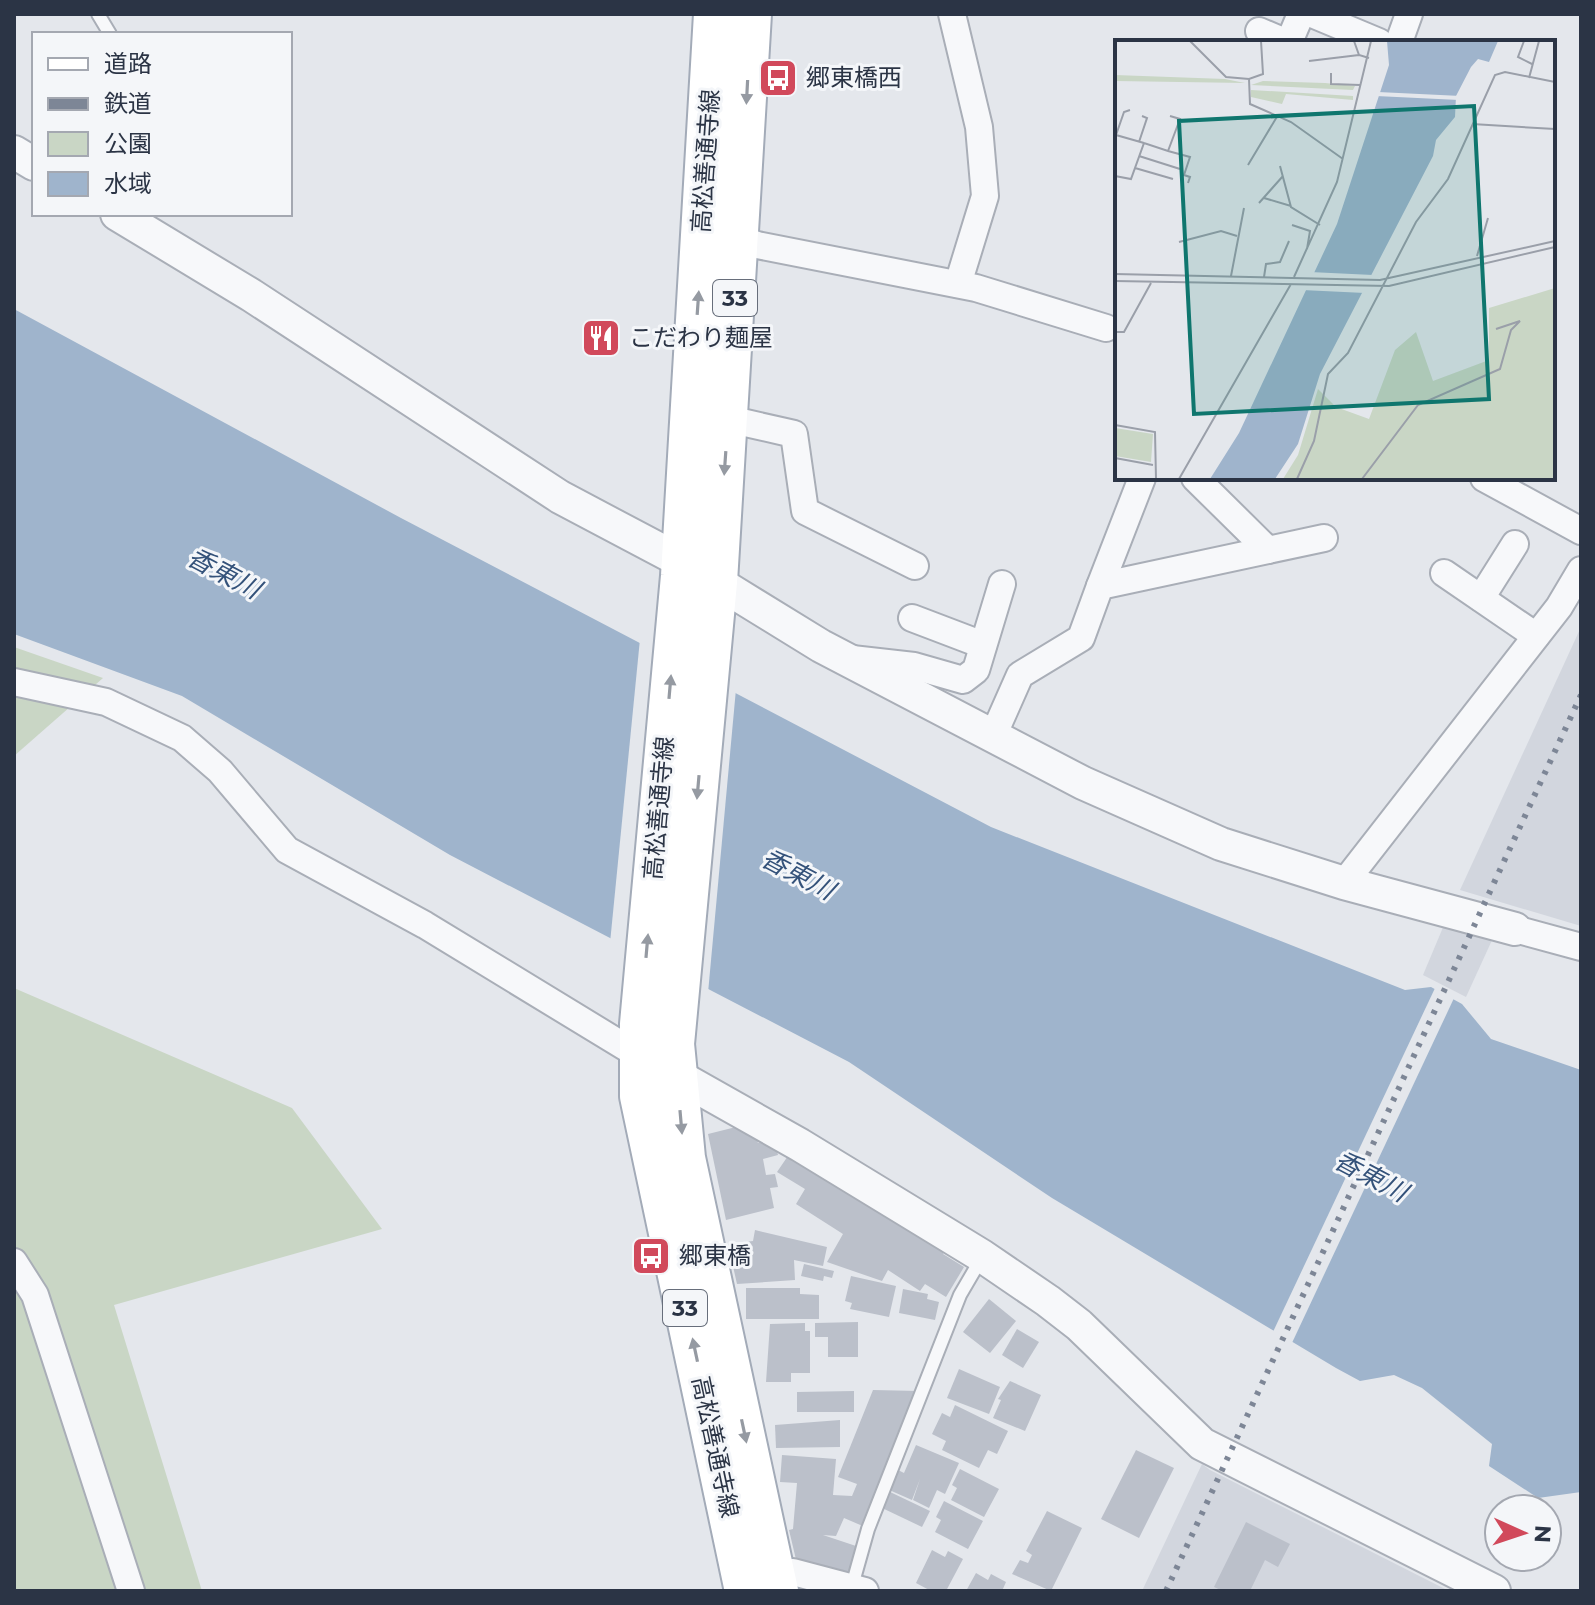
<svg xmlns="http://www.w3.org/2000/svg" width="1595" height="1605" font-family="Montserrat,'Noto Sans JP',sans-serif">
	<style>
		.built { fill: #d2d6de }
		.green { fill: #c9d6c5 }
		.water { fill: #9fb4cc }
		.pier { fill: #e4e7ec }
		.building { fill: #bbc0ca }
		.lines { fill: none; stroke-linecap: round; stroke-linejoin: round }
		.service-casing { stroke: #a9aeb7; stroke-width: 16 }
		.minor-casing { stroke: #a9aeb7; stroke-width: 30 }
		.tertiary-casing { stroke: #a9aeb7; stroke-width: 36 }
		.primary-casing { stroke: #a3abb8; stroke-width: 44 }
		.service { stroke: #f7f8fa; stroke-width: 12 }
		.minor { stroke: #f7f8fa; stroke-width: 26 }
		.tertiary { stroke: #f7f8fa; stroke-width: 32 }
		.primary { stroke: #fff; stroke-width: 40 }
		.rail { stroke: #7d8696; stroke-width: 6; stroke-dasharray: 4 8; stroke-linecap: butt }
		.oneway { fill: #959aa2 }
		.labels { text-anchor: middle; stroke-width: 6; stroke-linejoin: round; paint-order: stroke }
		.shield { fill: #f4f6f9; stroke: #676e7b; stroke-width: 2 }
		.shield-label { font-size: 22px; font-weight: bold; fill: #2b3445 }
		.poi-label { font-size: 24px; fill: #2b3445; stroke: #f4f6f9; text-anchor: start }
		.street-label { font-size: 24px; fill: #2b3445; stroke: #f4f6f9 }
		.water-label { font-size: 26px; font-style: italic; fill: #34527a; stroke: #f4f6f9 }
		.inset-road { fill: none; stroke: #9a9fa9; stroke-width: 2 }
		.view { fill: #0f766e; fill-opacity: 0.15; stroke: #0f766e; stroke-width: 4 }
		.inset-edge { fill: none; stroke: #2b3445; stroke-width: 4 }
	</style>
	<rect width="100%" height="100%" fill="#e4e7ec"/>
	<g class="built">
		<path d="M1581,627V926L1460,890Z"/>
		<path d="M1444,925L1493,938L1466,997L1423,975Z"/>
		<path d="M1202,1464L1210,1470L1449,1591H1142Z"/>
	</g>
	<g class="green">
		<path d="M14,647L103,678L14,756Z"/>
		<path d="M14,988L292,1108L382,1229L114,1305L202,1591H14Z"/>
	</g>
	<path class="water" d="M14,309L401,518L991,827L1405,990L1431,987L1462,1004L1491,1039L1581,1070V1492L1538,1498L1489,1466L1492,1444L1422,1388L1394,1375L1360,1381L1336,1368L1052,1198L849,1062L450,855L182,696L14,634Z"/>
	<g class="pier">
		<path d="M640,639L736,689L708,993L610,943Z"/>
		<path d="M1436,986L1455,996L1291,1345L1272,1334Z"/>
	</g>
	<g class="building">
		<path d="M748,1124L767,1136L757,1143L774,1139L778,1155L763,1159L766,1175L775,1174L778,1187L770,1188L774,1208L726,1220L708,1134Z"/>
		<path d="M792,1150L947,1248L943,1254L964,1267L946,1297L925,1284L920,1291L888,1270L882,1281L827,1262L843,1234L796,1204L805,1189L777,1172Z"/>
		<path d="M755,1230L827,1247L823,1266L794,1260L795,1280L737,1284L728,1244L753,1241Z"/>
		<path d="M804,1264L834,1271L832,1278L824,1276L823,1281L801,1276Z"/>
		<path d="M851,1276L896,1286L889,1317L850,1309L852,1303L845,1301Z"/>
		<path d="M746,1288H800V1294L819,1295V1319H746Z"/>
		<path d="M903,1289L928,1294L927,1299L939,1302L935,1320L899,1313Z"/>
		<path d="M989,1299L1016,1321L990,1353L963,1332Z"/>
		<path d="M858,1322V1357H828V1337H815V1323Z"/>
		<path d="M805,1323V1331H810V1373H791V1382H766L770,1324Z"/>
		<path d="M1017,1329L1039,1342L1023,1368L1002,1355Z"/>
		<path d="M959,1369L1000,1387L989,1414L947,1398Z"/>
		<path d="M1010,1381L1041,1395L1025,1431L993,1418L1001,1400L998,1399Z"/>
		<path d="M873,1390L919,1391L865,1527L844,1518L836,1536L823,1535L859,1547L851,1577L798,1568L789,1530L793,1529L797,1483L780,1482L782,1455L836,1459L833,1495L852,1496L857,1484L838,1477Z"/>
		<path d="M854,1391V1412H797V1392Z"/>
		<path d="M955,1405L1008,1431L997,1454L988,1450L979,1468L942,1450L946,1441L932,1434L942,1413L950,1417Z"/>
		<path d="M840,1420V1447L776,1448L775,1425Z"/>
		<path d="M916,1445L959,1463L945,1494L937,1490L929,1508L913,1500L920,1479L912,1500L887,1489L896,1469L904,1473Z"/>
		<path d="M1136,1450L1174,1468L1139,1538L1101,1519Z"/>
		<path d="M960,1469L999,1489L984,1517L951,1500L957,1488L952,1485Z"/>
		<path d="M888,1491L930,1511L922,1527L880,1507Z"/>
		<path d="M944,1501L983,1521L968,1549L935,1532L941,1520L936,1517Z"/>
		<path d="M1047,1511L1082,1528L1051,1591L1012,1574L1020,1560L1028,1563L1032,1555L1026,1551Z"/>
		<path d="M1246,1522L1290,1544L1278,1567L1265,1560L1250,1591H1223L1214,1587Z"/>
		<path d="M932,1550L945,1557L948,1551L963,1559L946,1591H931L916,1583Z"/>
		<path d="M976,1573L988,1580L991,1574L1006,1582L1002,1591H966Z"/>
	</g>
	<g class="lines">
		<g class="service-casing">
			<g id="service">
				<path d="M98,14L110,34"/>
				<path d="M852,1586L868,1529L960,1295L981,1259"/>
			</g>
		</g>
		<g class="minor-casing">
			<g id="minor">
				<path d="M952,14L979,127L985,196L958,284"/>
				<path d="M1312,14L1379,42"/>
				<path d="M1259,31L1285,42"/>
				<path d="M1289,42L1301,14"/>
				<path d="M1399,42L1409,14"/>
				<path d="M738,238L757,245L976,288L1106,328"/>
				<path d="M728,419L794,434L805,511L915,566"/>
				<path d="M1195,478L1268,550"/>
				<path d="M1484,478L1581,531"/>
				<path d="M1444,573L1536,636"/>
				<path d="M1100,586L1142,478"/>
				<path d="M1481,598L1515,544"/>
				<path d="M912,618L983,645"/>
				<path d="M852,659L914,666L963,680L976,670L1002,584"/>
				<path d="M14,682L106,702L182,738L220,771L287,850L425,925L640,1056"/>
				<path d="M993,736L1020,675L1081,638L1100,586L1324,538"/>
				<path d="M1344,883L1559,607L1581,570"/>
				<path d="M1515,929L1581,947"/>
				<path d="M14,1262L35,1295L131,1591"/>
				<path d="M776,1580L793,1572L865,1591"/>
			</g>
		</g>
		<g class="tertiary-casing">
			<g id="tertiary">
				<path d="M14,152L34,164"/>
				<path d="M117,214L251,295L560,497L681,561"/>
				<path d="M717,582L821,646L1083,783L1221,844L1344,883L1515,929"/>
				<path d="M660,1066L800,1145L982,1256L1048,1301L1079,1325L1202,1444L1494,1591"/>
			</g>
		</g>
		<g class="primary-casing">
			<g id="primary">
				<path d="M714,14L681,576L640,1024V1096L745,1591"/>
				<path d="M751,14L717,582L674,1044L685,1158L778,1591"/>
			</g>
		</g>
		<use href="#service" class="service"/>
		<use href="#minor" class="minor"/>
		<use href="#tertiary" class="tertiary"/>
		<use href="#primary" class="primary"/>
		<path class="rail" d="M1166,1591L1581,695"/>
	</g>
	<defs><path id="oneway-solid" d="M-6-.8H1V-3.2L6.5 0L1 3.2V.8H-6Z" transform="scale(2)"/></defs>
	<g class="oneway">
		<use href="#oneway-solid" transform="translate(747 92) rotate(93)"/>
		<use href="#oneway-solid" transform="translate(698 303) rotate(-86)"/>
		<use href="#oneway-solid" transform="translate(725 463) rotate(94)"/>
		<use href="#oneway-solid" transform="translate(670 687) rotate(-85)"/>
		<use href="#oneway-solid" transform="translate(698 787) rotate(95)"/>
		<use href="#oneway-solid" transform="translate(647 946) rotate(-85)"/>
		<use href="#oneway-solid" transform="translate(681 1122) rotate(85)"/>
		<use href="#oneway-solid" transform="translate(695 1350) rotate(-102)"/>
		<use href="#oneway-solid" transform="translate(744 1431) rotate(78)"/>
	</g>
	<defs>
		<g id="bus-square" transform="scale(2)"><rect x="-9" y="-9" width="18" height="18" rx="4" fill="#d1495b" stroke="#f4f6f9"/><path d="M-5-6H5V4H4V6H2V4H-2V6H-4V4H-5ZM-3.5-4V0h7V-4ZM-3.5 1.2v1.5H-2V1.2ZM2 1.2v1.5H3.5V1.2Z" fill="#fff"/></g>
		<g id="restaurant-square" transform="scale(2)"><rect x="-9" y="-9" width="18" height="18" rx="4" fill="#d1495b" stroke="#f4f6f9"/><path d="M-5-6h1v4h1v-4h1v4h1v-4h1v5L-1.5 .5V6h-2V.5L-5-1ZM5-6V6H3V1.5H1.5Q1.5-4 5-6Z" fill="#fff"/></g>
	</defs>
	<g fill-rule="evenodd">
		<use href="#bus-square" x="778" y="78"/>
		<use href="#restaurant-square" x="601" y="338"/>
		<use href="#bus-square" x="651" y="1256"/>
	</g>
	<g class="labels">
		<g class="shield">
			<rect x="713" y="280" width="44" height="36" rx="6"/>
			<rect x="663" y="1290" width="44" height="36" rx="6"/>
		</g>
		<g class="shield-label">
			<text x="735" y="306">33</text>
			<text x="685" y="1316">33</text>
		</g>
		<g class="poi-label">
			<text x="806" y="86">郷東橋西</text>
			<text x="629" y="346">こだわり麺屋</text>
			<text x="679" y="1264">郷東橋</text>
		</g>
		<g class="street-label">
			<text transform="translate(706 161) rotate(-86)" y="8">高松善通寺線</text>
			<text transform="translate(659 808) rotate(-85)" y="8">高松善通寺線</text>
			<text transform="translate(715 1447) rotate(78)" y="8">高松善通寺線</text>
		</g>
		<g class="water-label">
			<text transform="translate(224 573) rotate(28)" y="9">香東川</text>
			<text transform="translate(798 874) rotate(28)" y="9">香東川</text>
			<text transform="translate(1371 1176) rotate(28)" y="9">香東川</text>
		</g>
	</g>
	<g transform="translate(1115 40)">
		<rect width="440" height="440" fill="#e4e7ec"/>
		<path d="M0,35L110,39L130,43L0,41ZM148,41L210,43L240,46L238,50L136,45ZM136,50L238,56V60L171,54L167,64L136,57ZM440,248V439H168L183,415L203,349L221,367L254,379L280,310L301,292L318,341L374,320V268ZM0,388L38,394L36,422L0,416Z" fill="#c9d6c5"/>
		<path d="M272,1H383L374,22L363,19L356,27L341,56L340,77L321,100L318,116L205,334L183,404L160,439H95L124,393L222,184L274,25Z" fill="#9fb4cc"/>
		<path d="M263,52L346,56L344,60L261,56ZM195,232L258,235L250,253L187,250Z" fill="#e4e7ec"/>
		<path class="inset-road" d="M75,1L111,37L134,39L148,34L146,1M239,1L244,15L254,18M409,1L403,17L417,24M194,21L244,15M216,33V44L245,45M414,38L424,1M134,39L135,64L176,82L228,119M15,70L9,72L1,95L29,103M357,84L440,89M24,102L32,78L27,76M53,111L75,117L69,135L75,137L73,143M24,116L65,129M133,125L163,75M165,126L176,167L205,185M20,128L58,139M0,136L16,139L29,103L53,111L65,79L55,76M149,158L176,166M144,163L168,136M177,185L195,191L192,209M64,202L106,191L122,196M362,216L373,178M0,234L265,240L440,201M116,236L129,168M149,237L151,224L165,222L174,201M179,237L222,142L256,1M0,241L274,246L440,207M0,292H9L36,243M0,385L40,392L41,439M0,418L38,425M64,439L176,244M182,439L199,401L213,334L233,313L301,182L333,139L380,35L390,32L440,42M247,439L303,365L385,329L396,290L405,281L381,289"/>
		<path class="view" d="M359,66L374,359L79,374L64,81Z"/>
		<rect width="440" height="440" class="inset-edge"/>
	</g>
	<rect width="1595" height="1605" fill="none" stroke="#2b3445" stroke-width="32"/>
	<rect x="32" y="32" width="260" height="184" fill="#f4f6f9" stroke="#a4a8b1" stroke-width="2"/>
	<rect x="48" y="58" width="40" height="12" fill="#ffffff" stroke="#a4a8b1" stroke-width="2"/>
	<text x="104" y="72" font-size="24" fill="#2b3445">道路</text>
	<rect x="48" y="98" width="40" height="12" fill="#7d8696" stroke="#a4a8b1" stroke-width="2"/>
	<text x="104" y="112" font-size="24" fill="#2b3445">鉄道</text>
	<rect x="48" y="132" width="40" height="24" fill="#c9d6c5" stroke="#a4a8b1" stroke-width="2"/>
	<text x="104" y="152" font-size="24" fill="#2b3445">公園</text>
	<rect x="48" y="172" width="40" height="24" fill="#9fb4cc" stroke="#a4a8b1" stroke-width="2"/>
	<text x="104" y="192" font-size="24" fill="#2b3445">水域</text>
	<g transform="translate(1523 1533) rotate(93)"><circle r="38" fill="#f4f6f9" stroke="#a4a8b1" stroke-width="2"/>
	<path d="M0-6L14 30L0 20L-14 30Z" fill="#d1495b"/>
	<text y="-12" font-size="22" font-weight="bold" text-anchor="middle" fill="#2b3445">N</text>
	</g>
</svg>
